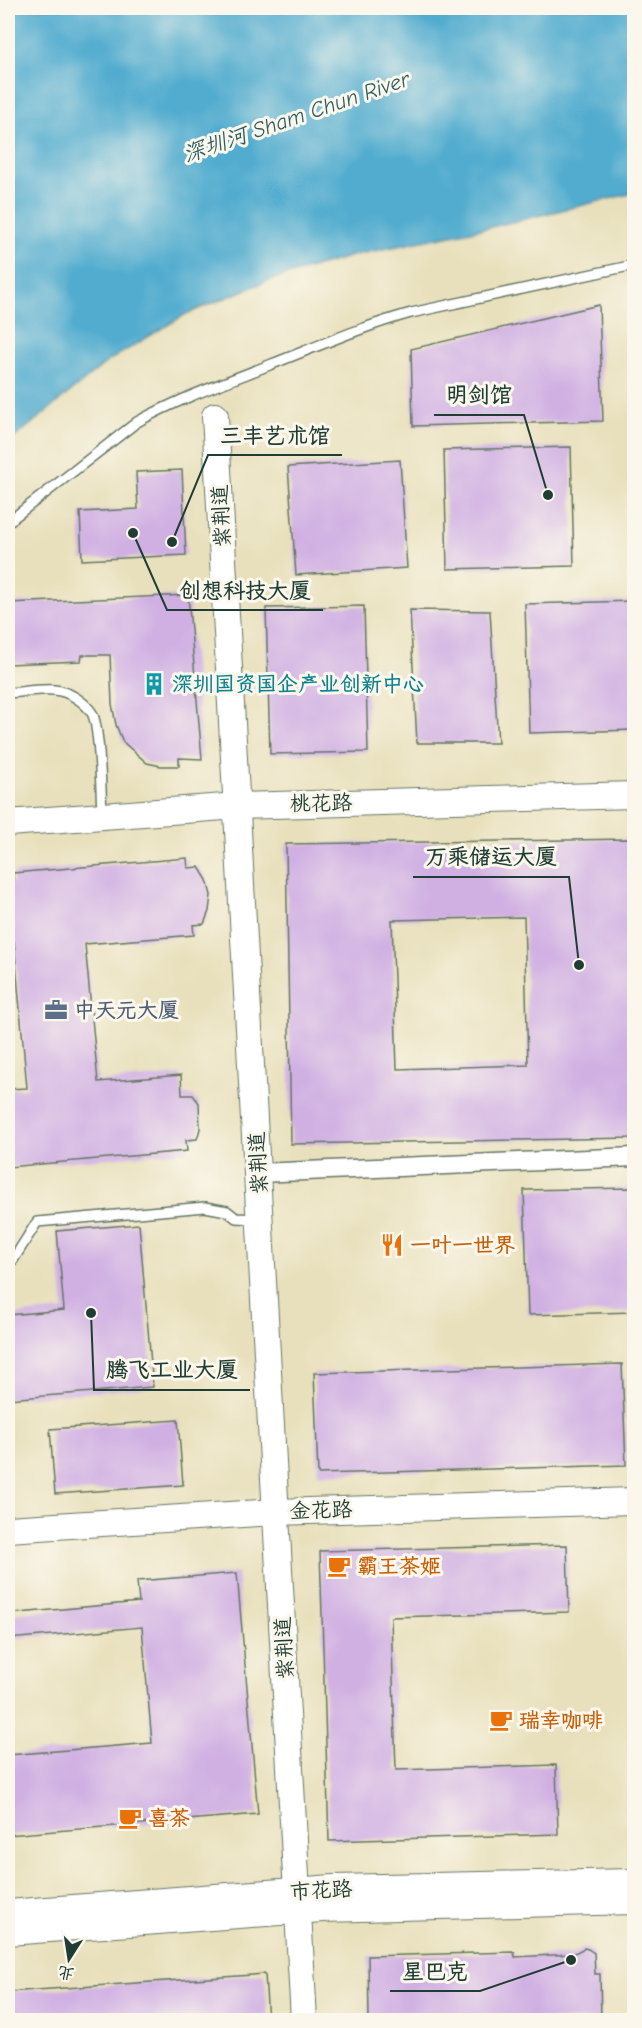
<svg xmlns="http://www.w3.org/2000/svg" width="642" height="2028" font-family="'Comic Neue','LXGW WenKai TC',sans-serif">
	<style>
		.water { fill: #51accf; stroke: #387482; stroke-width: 1.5 }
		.building { fill: #d0b0e3; fill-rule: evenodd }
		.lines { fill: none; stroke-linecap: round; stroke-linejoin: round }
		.lane-casing { stroke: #657664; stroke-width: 12 }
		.street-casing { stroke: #657664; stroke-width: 21 }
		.secondary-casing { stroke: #657664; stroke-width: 28 }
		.lane { stroke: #fff; stroke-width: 9 }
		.street { stroke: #fff; stroke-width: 18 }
		.secondary { stroke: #fff; stroke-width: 26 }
		.labels { text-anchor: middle; stroke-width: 6; stroke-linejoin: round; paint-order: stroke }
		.street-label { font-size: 21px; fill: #1f3d34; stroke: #fbf7ec }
		.culture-label { font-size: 21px; font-weight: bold; fill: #0d838f; stroke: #fbf7ec; text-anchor: start }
		.service-label { font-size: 21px; font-weight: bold; fill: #4e5e75; stroke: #fbf7ec; text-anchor: start }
		.food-label { font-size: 21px; font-weight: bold; fill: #c56008; stroke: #fbf7ec; text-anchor: start }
		.water-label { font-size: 22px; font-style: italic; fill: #2e5e62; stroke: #fbf7ec }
		.leader { fill: none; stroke: #1f3d34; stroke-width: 2 }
		.callout-dot { fill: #1f3d34; stroke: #fbf7ec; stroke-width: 2 }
		.callout-label { font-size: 22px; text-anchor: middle; font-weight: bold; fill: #1f3d34; stroke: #fbf7ec; stroke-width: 6; stroke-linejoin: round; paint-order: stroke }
	</style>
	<rect width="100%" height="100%" fill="#fbf7ec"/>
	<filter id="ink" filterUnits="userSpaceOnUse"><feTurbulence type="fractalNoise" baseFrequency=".0167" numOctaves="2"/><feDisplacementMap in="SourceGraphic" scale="12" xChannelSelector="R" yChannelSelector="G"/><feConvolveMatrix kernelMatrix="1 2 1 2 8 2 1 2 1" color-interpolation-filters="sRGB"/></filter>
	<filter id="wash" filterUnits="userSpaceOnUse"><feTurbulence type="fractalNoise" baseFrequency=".008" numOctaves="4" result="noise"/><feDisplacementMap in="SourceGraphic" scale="24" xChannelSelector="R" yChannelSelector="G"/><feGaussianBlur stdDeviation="1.35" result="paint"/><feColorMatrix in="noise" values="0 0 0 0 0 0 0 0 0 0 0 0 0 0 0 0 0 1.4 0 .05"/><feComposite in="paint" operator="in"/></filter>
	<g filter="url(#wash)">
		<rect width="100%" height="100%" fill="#e8e0bc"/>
		<path class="water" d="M8,8H634V193L495,226L359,254L267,281L186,314L108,361L8,443Z"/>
		<g id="blocks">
			<g class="building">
				<path d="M599,305L603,421L413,426L411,349Z"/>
				<path d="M571,447L574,566L447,569L444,450Z"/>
				<path d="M400,460L407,568L296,575L288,467Z"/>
				<path d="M182,470L186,555L82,560L80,512L138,509L136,472Z"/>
				<path d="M188,595L202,759L179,758V766H161L147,763L123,742L116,725L112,704L110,655H82L81,661L8,664V603Z"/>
				<path d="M634,601V730L529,733L525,604Z"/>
				<path d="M364,606L368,752L270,754L266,608Z"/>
				<path d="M410,610L490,611L498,743H417Z"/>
				<path d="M631,839L634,1138L291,1144L286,844ZM524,917L528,1065L397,1069L392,920Z"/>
				<path d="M187,858L188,868L199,867L207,880L211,895L209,911L204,924L193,925L194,935L85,944L98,1082L181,1075L182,1095H193L199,1103L200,1129L197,1139L186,1140L187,1151L8,1167V1089L27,1088L14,942H8V882H13V873Z"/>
				<path d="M632,1188L634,1312L528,1315L524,1190Z"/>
				<path d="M139,1224L153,1387L8,1399V1315L64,1310L57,1231Z"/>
				<path d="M622,1364L626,1465L318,1474L314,1373Z"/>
				<path d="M178,1420L183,1485L55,1494L50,1429Z"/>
				<path d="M567,1545L569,1612L391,1617L396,1770L556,1765L558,1834L329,1841L320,1551Z"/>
				<path d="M237,1573L258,1814L8,1835V1755L152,1743L142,1627L8,1639V1614L139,1602L137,1581Z"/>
				<path d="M584,1948L588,1949L594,1953L595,1974H600L601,2020H369L368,1956L514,1952L515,1957L573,1954Z"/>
				<path d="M265,1974L268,2020H8V1992Z"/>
			</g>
		</g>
	</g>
	<g filter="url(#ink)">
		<use href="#blocks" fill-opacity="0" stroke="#657664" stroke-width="1.5"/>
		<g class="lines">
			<g class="lane-casing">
				<g id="lane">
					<path d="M8,522L137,422C180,398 227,382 272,364C318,346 364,326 411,313L634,265"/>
					<path d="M8,693C22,692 39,689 54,690C68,691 84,701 92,713C100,727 101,793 102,814"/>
					<path d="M8,1261L13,1260L37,1222L205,1207L227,1211L236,1218L258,1219"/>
				</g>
			</g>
			<g class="street-casing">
				<path id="street" d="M258,1173L634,1157"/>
			</g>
			<g class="secondary-casing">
				<g id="secondary">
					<path d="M215,416L304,2020"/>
					<path d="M8,823L238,806L634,795"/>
					<path d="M8,1529L276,1512L634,1501"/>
					<path d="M8,1913L333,1888L634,1882"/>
					<path d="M8,1932L322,1909L634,1901"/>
				</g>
			</g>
			<use href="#lane" class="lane"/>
			<use href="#street" class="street"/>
			<use href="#secondary" class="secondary"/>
		</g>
	</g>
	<defs>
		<g id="building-bare" transform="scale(1.8)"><path d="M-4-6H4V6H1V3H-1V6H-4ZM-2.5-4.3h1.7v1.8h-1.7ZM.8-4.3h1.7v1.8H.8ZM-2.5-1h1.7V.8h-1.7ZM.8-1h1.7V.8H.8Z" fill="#0f9aa8" stroke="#fbf7ec" stroke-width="2.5" paint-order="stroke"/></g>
		<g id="office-bare" transform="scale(1.8)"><path d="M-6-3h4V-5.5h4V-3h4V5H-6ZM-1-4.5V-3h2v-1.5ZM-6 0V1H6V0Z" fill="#5c6f8a" stroke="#fbf7ec" stroke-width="2.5" paint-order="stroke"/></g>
		<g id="restaurant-bare" transform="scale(1.8)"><path d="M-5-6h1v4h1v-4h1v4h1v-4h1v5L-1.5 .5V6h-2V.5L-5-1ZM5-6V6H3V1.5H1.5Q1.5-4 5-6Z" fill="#e8710a" stroke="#fbf7ec" stroke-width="2.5" paint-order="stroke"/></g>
		<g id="cafe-bare" transform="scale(1.8)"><path d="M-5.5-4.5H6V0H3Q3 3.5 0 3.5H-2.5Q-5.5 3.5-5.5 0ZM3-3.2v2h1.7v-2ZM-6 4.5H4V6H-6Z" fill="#e8710a" stroke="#fbf7ec" stroke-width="2.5" paint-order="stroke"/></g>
	</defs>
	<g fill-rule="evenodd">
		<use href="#building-bare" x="154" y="684"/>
		<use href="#office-bare" x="56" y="1010"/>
		<use href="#restaurant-bare" x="392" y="1245"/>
		<use href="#cafe-bare" x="339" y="1566"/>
		<use href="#cafe-bare" x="501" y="1720"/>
		<use href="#cafe-bare" x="130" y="1818"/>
	</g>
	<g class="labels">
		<g class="street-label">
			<text transform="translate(221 516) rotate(-93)" y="7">紫荆道</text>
			<text transform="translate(321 803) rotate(-1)" y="7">桃花路</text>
			<text transform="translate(258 1163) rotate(-93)" y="7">紫荆道</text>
			<text transform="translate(321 1510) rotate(-2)" y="7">金花路</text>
			<text transform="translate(284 1648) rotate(-93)" y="7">紫荆道</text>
			<text transform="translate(321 1890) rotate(-3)" y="7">市花路</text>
		</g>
		<g class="culture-label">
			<text x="172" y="691">深圳国资国企产业创新中心</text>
		</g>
		<g class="service-label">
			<text x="74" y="1017">中天元大厦</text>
		</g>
		<g class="food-label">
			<text x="410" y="1252">一叶一世界</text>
			<text x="357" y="1573">霸王茶姬</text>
			<text x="519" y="1727">瑞幸咖啡</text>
			<text x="148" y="1825">喜茶</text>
		</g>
		<g class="water-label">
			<text transform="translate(296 116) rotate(-19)" y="8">深圳河 Sham Chun River</text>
		</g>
	</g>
	<path class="leader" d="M548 495L524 415H434M172 542L208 455H342M133 533L167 610H323M579 965L569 877H413M91 1313L94 1390H250M571 1960L480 1991H390"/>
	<g class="callout-dot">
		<circle cx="548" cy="495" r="6"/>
		<circle cx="172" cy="542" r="6"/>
		<circle cx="133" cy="533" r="6"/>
		<circle cx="579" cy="965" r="6"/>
		<circle cx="91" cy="1313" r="6"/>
		<circle cx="571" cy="1960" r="6"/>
	</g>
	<g class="callout-label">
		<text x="479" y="402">明剑馆</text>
		<text x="275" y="443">三丰艺术馆</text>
		<text x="245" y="598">创想科技大厦</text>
		<text x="491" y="864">万乘储运大厦</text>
		<text x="172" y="1377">腾飞工业大厦</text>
		<text x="435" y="1979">星巴克</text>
	</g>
	<rect width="642" height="2028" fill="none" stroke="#fbf7ec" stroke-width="30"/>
	<g transform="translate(69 1959) rotate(192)" stroke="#fbf7ec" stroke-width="4.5" paint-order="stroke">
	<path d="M0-4.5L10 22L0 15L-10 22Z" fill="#1f3d34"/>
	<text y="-9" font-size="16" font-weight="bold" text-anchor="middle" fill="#1f3d34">北</text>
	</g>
</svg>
